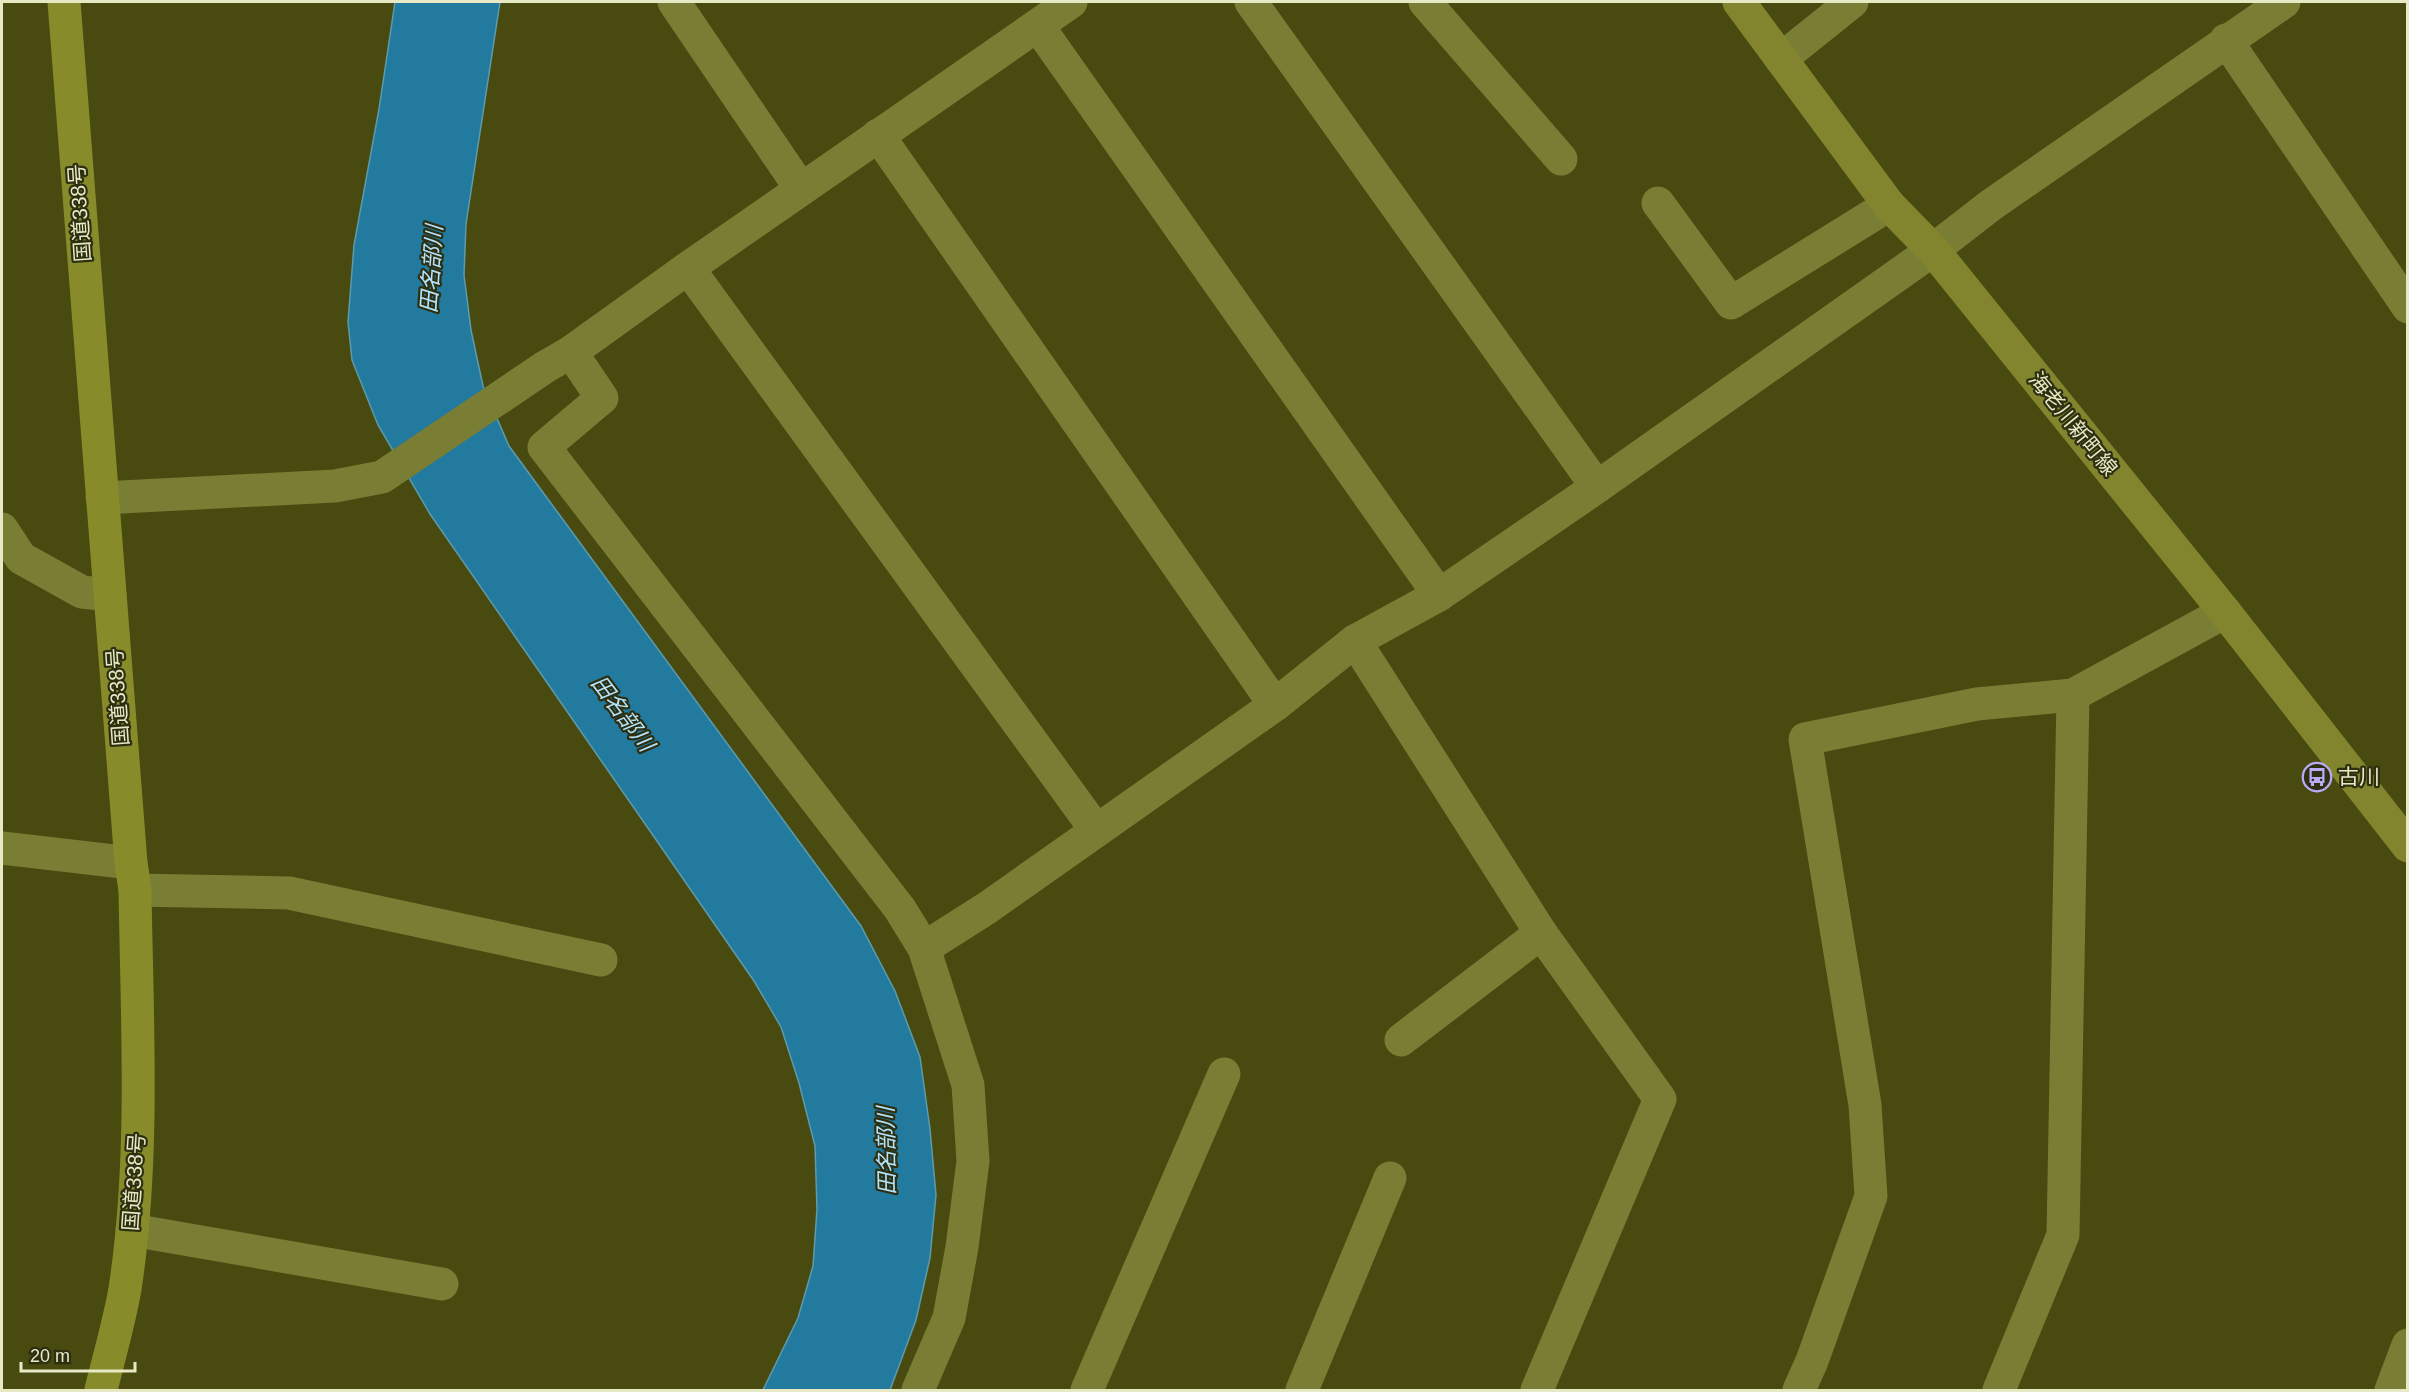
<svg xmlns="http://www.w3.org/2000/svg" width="2409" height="1392" font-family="Helvetica,'Noto Sans JP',sans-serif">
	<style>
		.water { fill: #237a9f; stroke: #5e9baa; stroke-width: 1.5 }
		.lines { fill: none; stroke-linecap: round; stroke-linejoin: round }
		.minor { stroke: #7a7d34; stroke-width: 33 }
		.major { stroke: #82852d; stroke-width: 33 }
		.highway { stroke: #878b29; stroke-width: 33 }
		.labels { text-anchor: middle; stroke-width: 4.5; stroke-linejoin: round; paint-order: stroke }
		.street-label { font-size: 21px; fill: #e6e9c4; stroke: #2d2f10 }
		.poi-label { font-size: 21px; fill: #e6e9c4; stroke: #2d2f10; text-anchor: start }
		.water-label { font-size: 22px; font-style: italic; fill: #b4e4fd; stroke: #2d2f10 }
	</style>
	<rect width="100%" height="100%" fill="#484a10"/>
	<path class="water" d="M395,2H500L466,224L464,275L471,330L483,386L509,446L861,926L895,991L920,1057L930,1129L936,1195L930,1258L916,1320L890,1390H763L798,1318L813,1266L817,1209L815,1146L799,1083L781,1027L754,981L430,514L378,425L352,360L348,322L354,245L379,109Z"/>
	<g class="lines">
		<g class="minor">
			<path d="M674,2L801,189"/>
			<path d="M1251,2L1597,487"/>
			<path d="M1425,2L1561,159"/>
			<path d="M1038,26L1439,595"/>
			<path d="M2226,40L2408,307"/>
			<path d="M1781,59L1852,2"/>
			<path d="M878,135L1275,705"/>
			<path d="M1658,203L1731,303L1889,205"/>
			<path d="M688,268L1096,830"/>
			<path d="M571,352L602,398L544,447L900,909L924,948L968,1085L973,1161L962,1247L949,1318L918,1390"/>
			<path d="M102,498L335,486L382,477L545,367L571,352L688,268L1071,2"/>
			<path d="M2,529L21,558L82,592L110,595"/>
			<path d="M1355,641L1541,933L1660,1099L1537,1390"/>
			<path d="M2,848L131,863"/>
			<path d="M135,890L289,893L601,960"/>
			<path d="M924,948L987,908L1275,705L1355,641L1439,595L1597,487L1933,250L1991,205L2284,2"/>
			<path d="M1401,1040L1541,933"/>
			<path d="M132,1230L442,1284"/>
			<path d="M1087,1390L1224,1074"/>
			<path d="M1302,1390L1390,1178"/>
			<path d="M1799,1390L1812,1361L1871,1196L1865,1105L1805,739L1977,704L2073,695L2225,612"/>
			<path d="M1999,1390L2063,1235L2073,695"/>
			<path d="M2391,1390L2408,1345"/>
		</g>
		<path class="major" d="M1739,2L1889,205L1933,250L2225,612L2408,846"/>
		<path class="highway" d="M64,2L131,863L135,890C137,1022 145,1157 125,1289C119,1323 109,1357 101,1390"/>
	</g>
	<defs>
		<g id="bus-ring" transform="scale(1.5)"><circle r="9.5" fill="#2d2f10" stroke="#b8abf7" stroke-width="1.5"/><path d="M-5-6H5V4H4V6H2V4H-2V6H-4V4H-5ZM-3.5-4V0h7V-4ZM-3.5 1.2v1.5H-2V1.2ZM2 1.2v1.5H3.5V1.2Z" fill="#b8abf7"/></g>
	</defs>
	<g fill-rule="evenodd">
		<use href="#bus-ring" x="2317" y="777"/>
	</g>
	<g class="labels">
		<g class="street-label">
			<text transform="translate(80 213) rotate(-94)" y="7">国道338号</text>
			<text transform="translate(2073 424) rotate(51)" y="7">海老川新町線</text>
			<text transform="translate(118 697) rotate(-94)" y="7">国道338号</text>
			<text transform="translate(134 1182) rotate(-86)" y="7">国道338号</text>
		</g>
		<g class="poi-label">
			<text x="2338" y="784">古川</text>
		</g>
		<g class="water-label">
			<text transform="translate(431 269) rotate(-86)" y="8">田名部川</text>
			<text transform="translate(623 713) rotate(53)" y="8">田名部川</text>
			<text transform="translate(886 1151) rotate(-91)" y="8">田名部川</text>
		</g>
	</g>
	<rect width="2409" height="1392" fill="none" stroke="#e6e9c4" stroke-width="6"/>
	<path d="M21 1362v9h114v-9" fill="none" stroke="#e6e9c4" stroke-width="3"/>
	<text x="30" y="1362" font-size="18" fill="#e6e9c4" stroke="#2d2f10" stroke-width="4.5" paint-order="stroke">20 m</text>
</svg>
